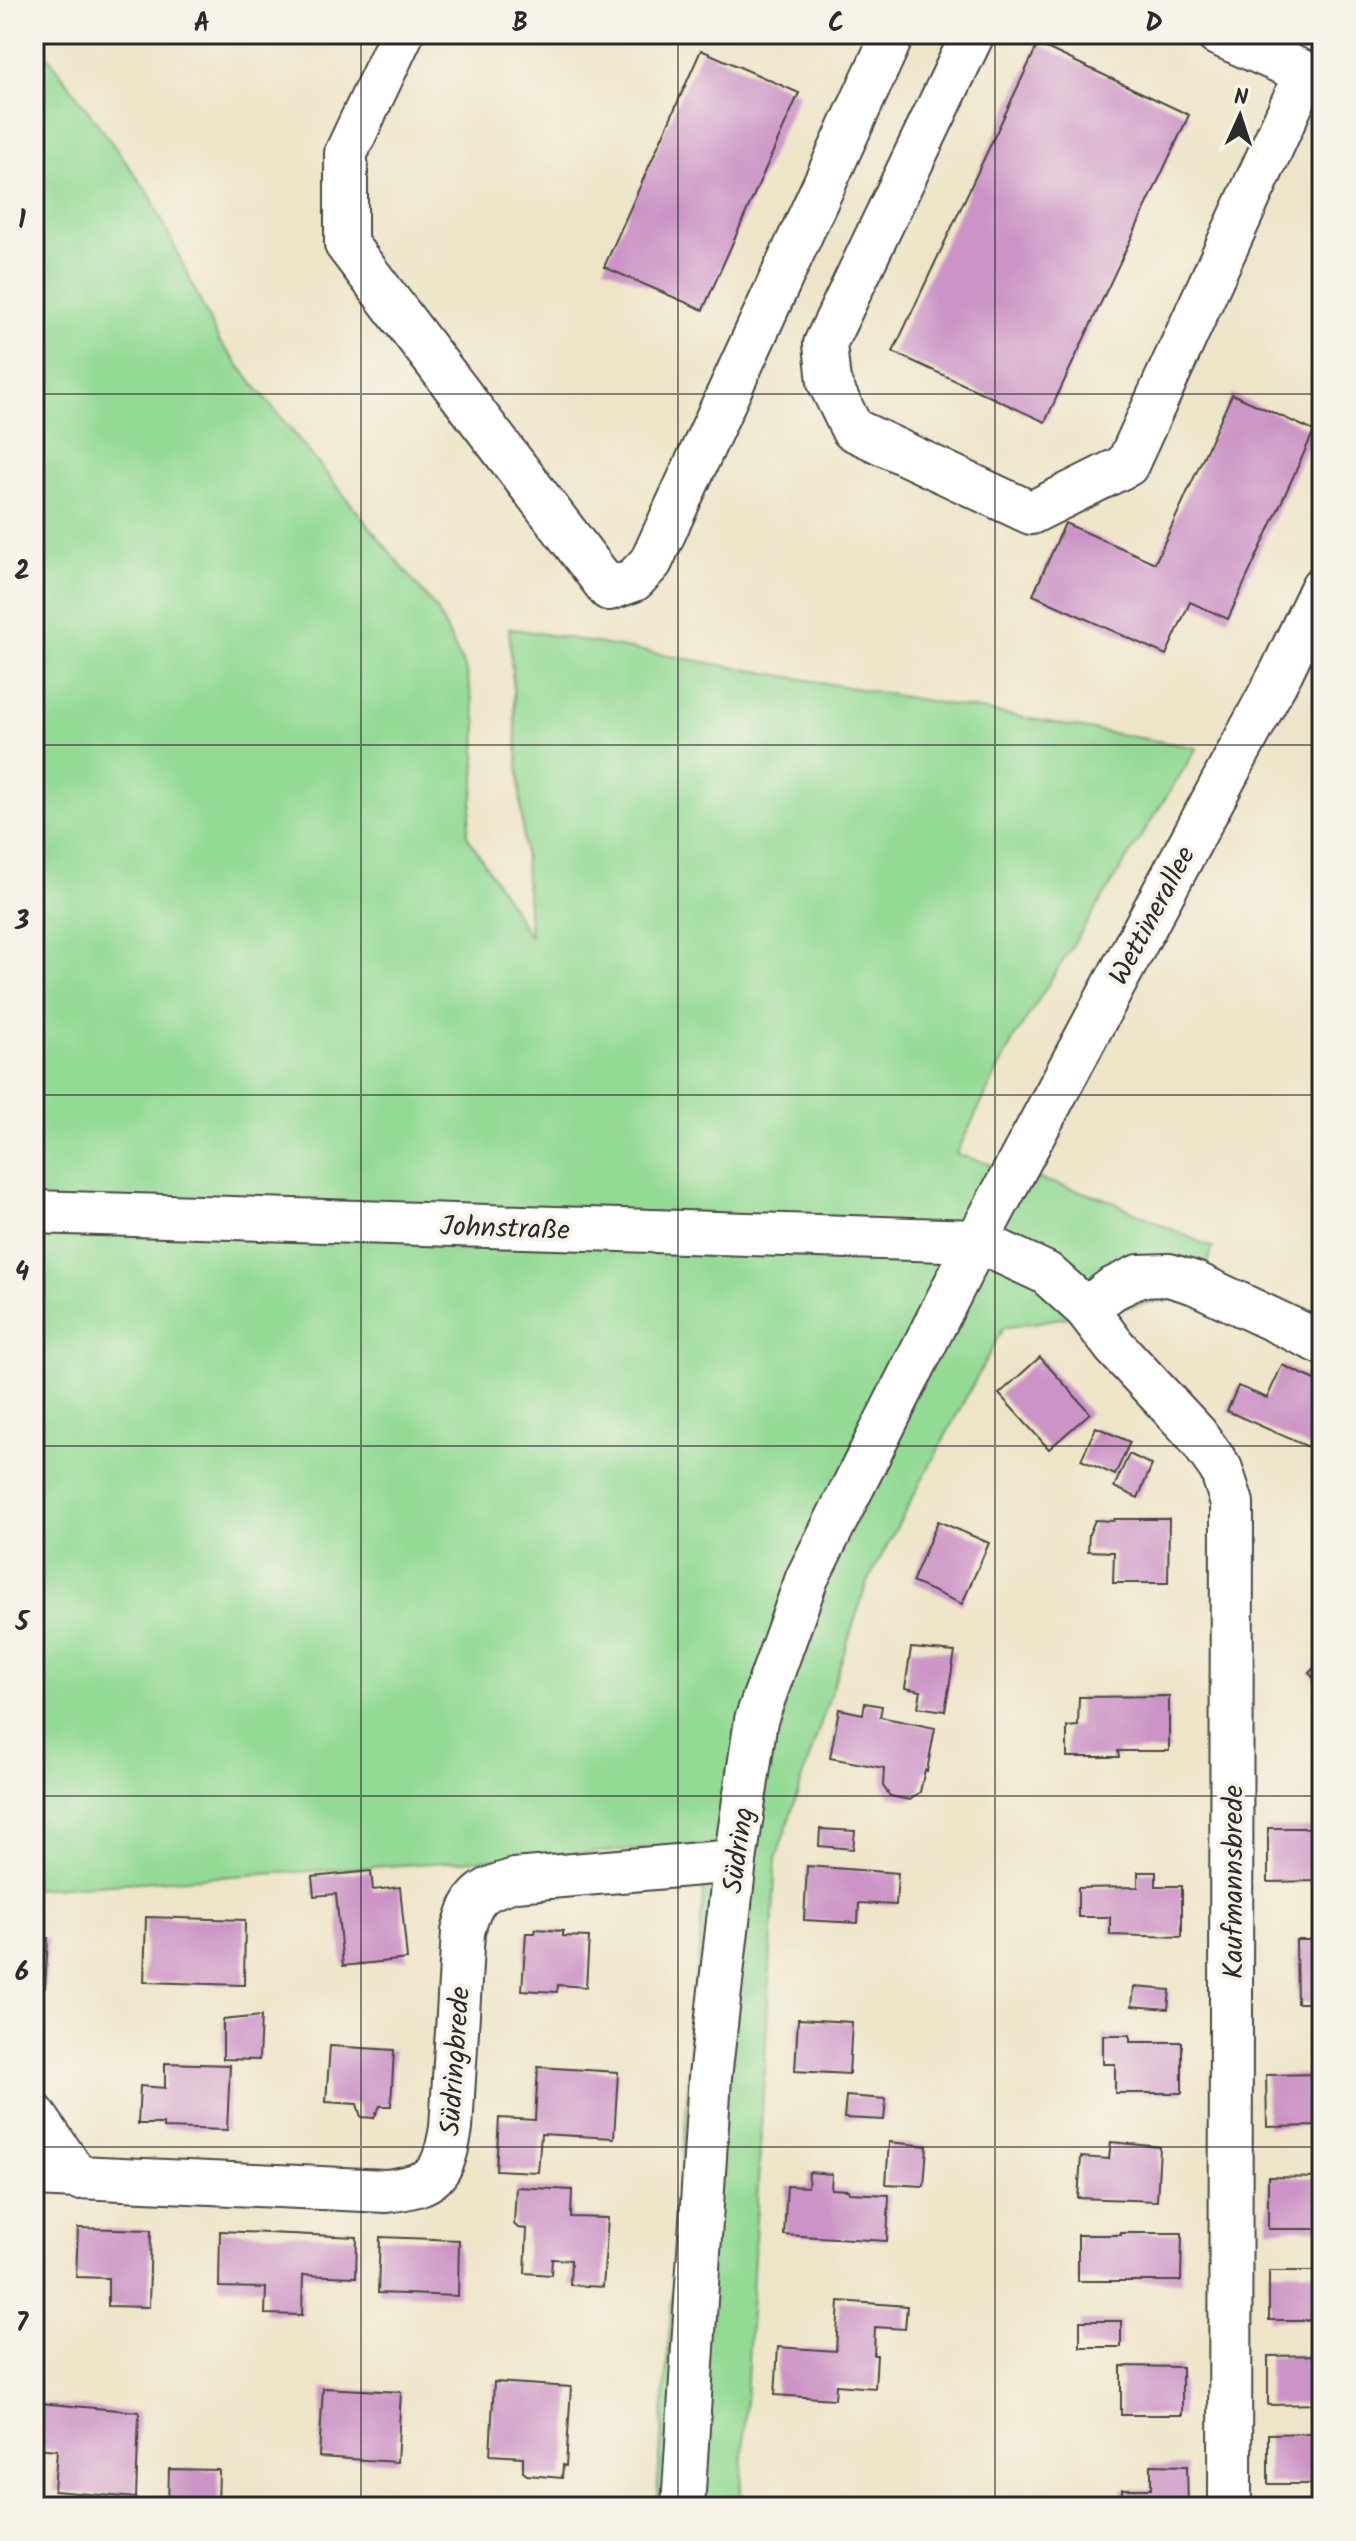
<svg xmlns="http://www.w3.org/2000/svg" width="1356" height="2541" font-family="Kalam,sans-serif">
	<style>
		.green { fill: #93da94; stroke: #5f8260; stroke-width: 2 }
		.building { fill: #cc94c6 }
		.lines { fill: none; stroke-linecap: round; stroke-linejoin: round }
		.minor-casing { stroke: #484743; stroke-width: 46 }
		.minor { stroke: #fff; stroke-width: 42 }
		.grid { fill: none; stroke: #2b2b2b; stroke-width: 2; stroke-opacity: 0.55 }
		.labels { text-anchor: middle; stroke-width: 8; stroke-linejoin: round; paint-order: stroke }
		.street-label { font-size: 28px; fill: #2b2b2b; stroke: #f7f3e8 }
		.neatline { fill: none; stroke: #2b2b2b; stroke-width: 3 }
		.grid-label { font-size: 26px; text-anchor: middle; font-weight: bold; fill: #2b2b2b }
	</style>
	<rect width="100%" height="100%" fill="#f7f3e8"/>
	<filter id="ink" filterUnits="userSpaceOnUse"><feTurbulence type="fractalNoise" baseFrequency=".0125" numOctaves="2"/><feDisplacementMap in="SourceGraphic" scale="16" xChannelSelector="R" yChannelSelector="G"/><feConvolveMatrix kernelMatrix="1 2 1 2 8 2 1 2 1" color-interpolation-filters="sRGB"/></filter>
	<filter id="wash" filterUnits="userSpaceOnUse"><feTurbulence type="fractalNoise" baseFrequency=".006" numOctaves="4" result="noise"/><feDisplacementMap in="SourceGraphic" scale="32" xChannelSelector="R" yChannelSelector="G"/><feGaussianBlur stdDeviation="1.8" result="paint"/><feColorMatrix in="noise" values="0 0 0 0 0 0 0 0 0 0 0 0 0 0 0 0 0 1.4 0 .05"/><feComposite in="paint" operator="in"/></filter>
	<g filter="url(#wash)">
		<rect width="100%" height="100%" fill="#eee5c8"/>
		<path class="green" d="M34,37L150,195L219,341L437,610L466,671L477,723L475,783L467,835L530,937L509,628L1197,748L1013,1040L956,1154L1106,1199L1213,1248L1196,1295L1003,1328L867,1583L776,1859L740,2507H656L707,1845L34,1889Z"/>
		<g id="blocks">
			<g class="building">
				<path d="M1038,44L1189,115L1045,422L893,352Z"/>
				<path d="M701,50L799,93L703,310L604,267Z"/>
				<path d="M1232,394L1314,431L1228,619L1190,602L1166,655L1033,595L1065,523L1155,563Z"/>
				<path d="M1040,1357L1090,1413L1049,1449L999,1394Z"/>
				<path d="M1282,1365L1322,1383V1453L1227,1411L1238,1386L1267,1398Z"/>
				<path d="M1096,1427L1130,1442L1115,1475L1081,1460Z"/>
				<path d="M1129,1454L1152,1465L1138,1498L1114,1487Z"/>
				<path d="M1114,1519H1169L1168,1583H1113L1114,1552L1088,1551L1089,1534L1095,1520L1114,1521Z"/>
				<path d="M938,1521L989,1543L962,1604L912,1582Z"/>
				<path d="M911,1648L955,1652L945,1711L918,1707L921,1691L905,1688Z"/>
				<path d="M1322,1660V1687L1309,1673Z"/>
				<path d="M1169,1696V1751H1118L1119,1757H1067V1727L1078,1726L1079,1697Z"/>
				<path d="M865,1703L882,1706L880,1717L935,1728L927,1771L925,1770L920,1792L910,1800L890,1796L883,1786L884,1768L830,1758L839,1709L863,1714Z"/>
				<path d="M1268,1828H1322V1881L1268,1882Z"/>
				<path d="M820,1829L855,1831L853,1849L819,1846Z"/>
				<path d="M807,1866L898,1873L896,1905L859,1903L858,1923L804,1920Z"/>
				<path d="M371,1871L373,1890L400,1887L407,1959L343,1966L336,1894L314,1896L312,1877Z"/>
				<path d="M1138,1872H1156V1886H1182V1937L1110,1935V1917H1078V1888L1138,1887Z"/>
				<path d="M146,1917L245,1920L244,1985L144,1982Z"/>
				<path d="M536,1929L563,1931V1936L589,1937L586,1987L558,1985L557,1992L522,1990L526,1933H535Z"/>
				<path d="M34,1938H48L45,1988L34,1987Z"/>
				<path d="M1296,1940H1322V2003H1297Z"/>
				<path d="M1134,1987L1170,1990L1168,2009L1132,2006Z"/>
				<path d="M261,2016L259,2060L223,2059V2020Z"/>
				<path d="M798,2019L852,2022L849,2074L795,2071Z"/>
				<path d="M1103,2035H1130V2042H1182V2093H1115V2064H1103Z"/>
				<path d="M330,2046L394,2050L391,2106H380L374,2118L361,2117L357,2104L326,2102Z"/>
				<path d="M165,2063L230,2065L227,2130L163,2128V2124H138L140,2086L165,2088Z"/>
				<path d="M538,2067L618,2072L614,2138L541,2134L538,2172L496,2170L499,2118L535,2120Z"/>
				<path d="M1322,2074V2126L1267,2127L1266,2075Z"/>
				<path d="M846,2096L886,2099L884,2120L844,2118Z"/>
				<path d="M889,2142L927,2146L924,2186L886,2184Z"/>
				<path d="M1111,2142L1160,2147L1157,2201L1078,2198L1081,2157L1109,2159Z"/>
				<path d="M809,2172L832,2174L831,2189L848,2190L849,2193L889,2195L887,2241L784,2235L787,2186L808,2187Z"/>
				<path d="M1268,2177L1322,2178V2229H1268Z"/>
				<path d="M516,2187L572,2190L571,2217L608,2218L603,2287L570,2285L571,2260L552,2259L551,2275L525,2273L527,2229L518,2228L514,2224Z"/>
				<path d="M78,2228L151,2230L149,2307L108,2306V2278L76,2277Z"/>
				<path d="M220,2231L357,2237L356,2277L303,2275L302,2315L265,2314L266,2288L219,2287Z"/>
				<path d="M1121,2233H1182L1181,2281H1078V2235H1121Z"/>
				<path d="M380,2237L459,2240L458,2296L378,2293Z"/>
				<rect x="1269" y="2271" width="53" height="49"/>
				<path d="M839,2301L907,2306L905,2329L875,2327L874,2355H877L875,2388L836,2385L835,2399L775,2395L778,2347L836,2351Z"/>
				<rect x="1080" y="2321" width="41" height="26"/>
				<path d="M1322,2355V2404L1268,2405V2356Z"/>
				<path d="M1121,2366L1182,2367V2415H1121Z"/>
				<path d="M494,2382L571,2387L566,2466L563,2465L562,2478L527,2475L523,2472V2457L490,2455Z"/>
				<path d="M323,2388L401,2392L397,2462L319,2457Z"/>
				<path d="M39,2403L139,2412L136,2498L54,2491L57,2450L36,2448Z"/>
				<path d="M1322,2433V2484H1268V2434Z"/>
				<path d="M1151,2465L1187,2466L1188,2507H1122V2489H1151Z"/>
				<path d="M169,2469L219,2470L218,2507H168Z"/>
			</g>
		</g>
	</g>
	<g filter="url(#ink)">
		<use href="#blocks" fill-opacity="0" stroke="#484743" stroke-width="2"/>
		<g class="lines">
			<g class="minor-casing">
				<g id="minor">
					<path d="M402,34L346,153V244L609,589L634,580L651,562L893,34"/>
					<path d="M973,34L825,344L829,382L852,429L1031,513L1127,465L1306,73"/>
					<path d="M1217,34L1322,80"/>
					<path d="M34,1212L977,1241L1046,1273L1086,1309L1115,1347L1196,1434L1221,1469L1232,1503L1230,2507"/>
					<path d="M1086,1309L1112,1289L1139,1276L1169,1275L1195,1283L1322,1343"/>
					<path d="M34,2114L78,2178"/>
					<path d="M34,2175L386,2191C435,2185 443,2176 451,2128L463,1932C472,1896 480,1890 515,1880L735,1861"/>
					<path d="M683,2507L710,2077L735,1861L756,1720L807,1578L977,1241L1282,671L1322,587"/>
				</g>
			</g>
			<use href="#minor" class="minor"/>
		</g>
	</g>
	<path class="grid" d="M361,34V2507M678,34V2507M995,34V2507M34,394H1322M34,745H1322M34,1095H1322M34,1446H1322M34,1796H1322M34,2147H1322"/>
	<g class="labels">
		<g class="street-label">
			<text transform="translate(1151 915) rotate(-62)" y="10">Wettinerallee</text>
			<text transform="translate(505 1227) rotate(2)" y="10">Johnstraße</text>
			<text transform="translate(737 1850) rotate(-82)" y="10">Südring</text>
			<text transform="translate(1232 1882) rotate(-90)" y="10">Kaufmannsbrede</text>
			<text transform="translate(454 2061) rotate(-86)" y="10">Südringbrede</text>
		</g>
	</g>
	<rect width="1356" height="2541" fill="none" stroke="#f7f3e8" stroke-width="88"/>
	<g transform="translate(1240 116) rotate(3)" stroke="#f7f3e8" stroke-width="6" paint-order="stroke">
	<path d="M0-6L14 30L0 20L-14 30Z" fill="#2b2b2b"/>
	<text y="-12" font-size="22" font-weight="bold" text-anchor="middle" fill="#2b2b2b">N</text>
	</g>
	<rect x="44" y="44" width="1268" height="2453" class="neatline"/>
	<g class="grid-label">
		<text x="202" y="31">A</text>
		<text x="520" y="31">B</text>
		<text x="836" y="31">C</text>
		<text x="1154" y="31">D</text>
		<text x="22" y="228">1</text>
		<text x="22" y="579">2</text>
		<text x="22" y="929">3</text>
		<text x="22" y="1280">4</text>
		<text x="22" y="1630">5</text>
		<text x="22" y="1980">6</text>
		<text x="22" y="2331">7</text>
	</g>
</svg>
